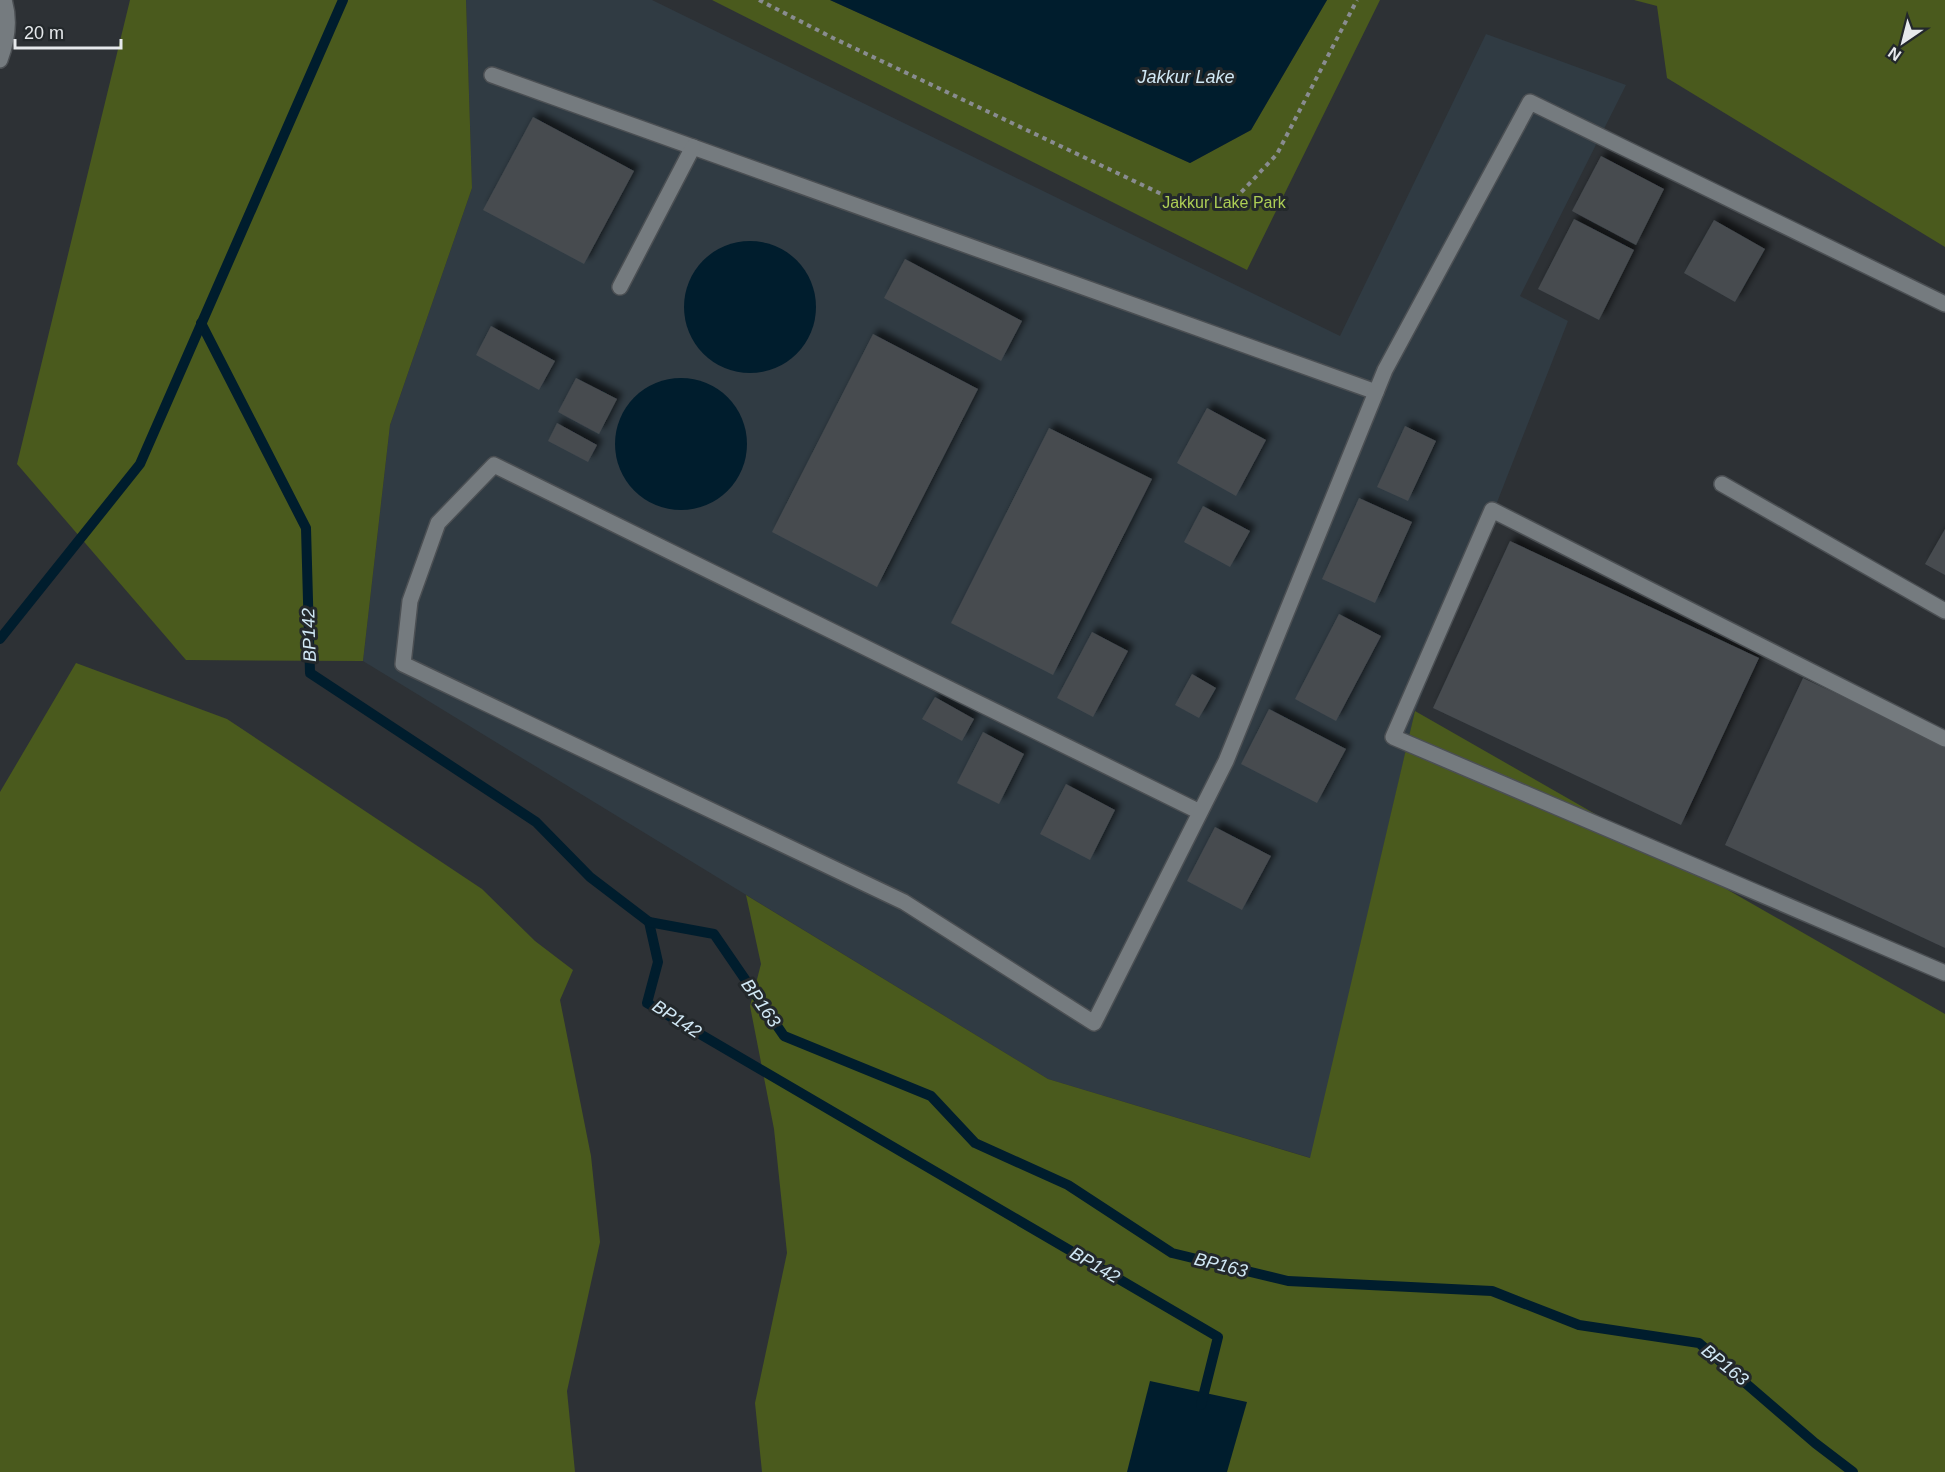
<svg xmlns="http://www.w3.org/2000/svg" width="1945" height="1472" font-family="Helvetica,sans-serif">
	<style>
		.built { fill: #303b43 }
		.green { fill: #4a5a1d }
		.water { fill: #001d2d }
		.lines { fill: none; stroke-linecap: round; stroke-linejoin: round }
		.stream { stroke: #001d2d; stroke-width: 10 }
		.building { fill: #464b50; filter: url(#shadow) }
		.lane-casing { stroke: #4b4f53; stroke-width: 18 }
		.street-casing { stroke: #4b4f53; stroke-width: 18 }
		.path { stroke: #898c90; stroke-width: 4; stroke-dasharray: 4.5 4.5; stroke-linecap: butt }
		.lane { stroke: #757b7f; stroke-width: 15 }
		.street { stroke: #757b7f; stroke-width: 15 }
		.labels { text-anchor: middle; stroke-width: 6; stroke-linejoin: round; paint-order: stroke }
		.park-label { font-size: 16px; fill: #adce55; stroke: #23282b }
		.water-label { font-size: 18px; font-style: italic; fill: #d1e8f5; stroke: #23282b }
	</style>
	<defs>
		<filter id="shadow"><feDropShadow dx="5.5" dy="-5.5" stdDeviation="3" flood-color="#0009"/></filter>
	</defs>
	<rect width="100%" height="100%" fill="#2d3135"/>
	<path class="built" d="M466,0H652L1340,336L1486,34L1626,85L1520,296L1568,321L1415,712L1311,1158L1048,1079L363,661L390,425L472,188Z"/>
	<g class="green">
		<path d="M130,0H466L472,188L390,425L363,661L186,660L17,464Z"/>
		<path d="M712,0H830L1190,163L1251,130L1327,0H1380L1247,270Z"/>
		<path d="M1634,0H1945V247L1667,78L1657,6Z"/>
		<path d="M76,663L227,719L482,889L535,941L573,970L560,1000L591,1156L600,1242L567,1391L575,1472H0V792Z"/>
		<path d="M1415,711L1945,1014V1472H762L755,1403L787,1253L774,1129L750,1006L761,964L746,895L1048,1079L1310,1158Z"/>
	</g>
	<g class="water">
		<path d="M830,0H1327L1251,130L1190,163Z"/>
		<circle cx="750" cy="307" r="66"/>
		<circle cx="681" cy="444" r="66"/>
		<path d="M1150,1381L1247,1402L1227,1472H1127Z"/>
	</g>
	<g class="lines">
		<g class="stream">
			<path d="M201,323L306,528L310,673L536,822L590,877L649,922L658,962L647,1003L1218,1337L1201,1405"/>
			<path d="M0,639L140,464L343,0"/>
			<path d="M649,922L714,934L784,1036L931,1096L975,1143L1068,1185L1172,1253L1288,1281L1492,1291L1579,1325L1699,1343L1815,1443L1853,1472"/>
		</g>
	</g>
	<g class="building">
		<path d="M533,117L634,171L584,264L483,210Z"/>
		<path d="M1601,156L1664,189L1636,245L1572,211Z"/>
		<path d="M1574,219L1634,250L1599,320L1538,289Z"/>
		<path d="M1714,220L1765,249L1735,302L1684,273Z"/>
		<path d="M905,259L1022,321L1001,361L884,298Z"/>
		<path d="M491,326L555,361L539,390L476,355Z"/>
		<path d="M873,334L978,389L877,587L772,532Z"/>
		<path d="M576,378L617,399L599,434L558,412Z"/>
		<path d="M1207,408L1266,440L1236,496L1177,463Z"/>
		<path d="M557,423L597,445L588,462L548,441Z"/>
		<path d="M1405,426L1436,441L1408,501L1377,487Z"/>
		<path d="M1049,428L1152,479L1053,675L951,623Z"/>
		<path d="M1359,498L1412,522L1375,603L1322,579Z"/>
		<path d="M1203,506L1250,531L1230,567L1184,542Z"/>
		<path d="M1945,529V575L1925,564Z"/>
		<path d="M1510,541L1759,658L1681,825L1433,708Z"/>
		<path d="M1339,614L1381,636L1336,721L1295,699Z"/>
		<path d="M1092,632L1128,651L1093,717L1057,698Z"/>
		<path d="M1192,674L1216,688L1199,718L1175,705Z"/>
		<path d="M1803,678L1945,745V948L1725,845Z"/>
		<path d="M935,697L974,719L962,741L922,719Z"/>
		<path d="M1269,709L1346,749L1317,803L1241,764Z"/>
		<path d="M983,732L1024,754L999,804L957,783Z"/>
		<path d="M1066,784L1115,810L1090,860L1040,834Z"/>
		<path d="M1215,827L1271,856L1242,910L1187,881Z"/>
	</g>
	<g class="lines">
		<g class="lane-casing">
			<g id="lane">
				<path d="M492,75L1376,392"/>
				<path d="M620,287L693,147"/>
				<path d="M1200,812L494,465L438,523L410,601L403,664L904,902L1094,1023L1226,761L1385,370L1530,102L1945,304"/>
			</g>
		</g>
		<g class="street-casing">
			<g id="street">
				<path d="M0,60C7,41 10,19 4,0"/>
				<path d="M1722,484L1945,611"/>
				<path d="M1945,739L1492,510L1393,737L1945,973"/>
			</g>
		</g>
		<path class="path" d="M759,0L833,38L1174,200L1235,199L1277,154L1357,0"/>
		<use href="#lane" class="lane"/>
		<use href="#street" class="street"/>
	</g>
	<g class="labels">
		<g class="park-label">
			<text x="1224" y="208">Jakkur Lake Park</text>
		</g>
		<g class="water-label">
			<text x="1186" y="83">Jakkur Lake</text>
			<text transform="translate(309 635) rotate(-92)" y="6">BP142</text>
			<text transform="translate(761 1003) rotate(55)" y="6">BP163</text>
			<text transform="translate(677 1019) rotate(33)" y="6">BP142</text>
			<text transform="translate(1095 1265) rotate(30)" y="6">BP142</text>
			<text transform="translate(1221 1265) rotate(14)" y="6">BP163</text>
			<text transform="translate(1725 1365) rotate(39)" y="6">BP163</text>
		</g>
	</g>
	<g transform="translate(1903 42) rotate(215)" stroke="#23282b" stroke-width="4.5" paint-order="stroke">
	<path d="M0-4.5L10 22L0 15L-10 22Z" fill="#e6e9ec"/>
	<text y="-9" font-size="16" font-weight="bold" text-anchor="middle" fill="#e6e9ec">N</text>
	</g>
	<path d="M15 39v9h106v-9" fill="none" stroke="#e6e9ec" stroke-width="3"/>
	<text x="24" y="39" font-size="18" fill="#e6e9ec" stroke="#23282b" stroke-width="4.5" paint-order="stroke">20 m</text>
</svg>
